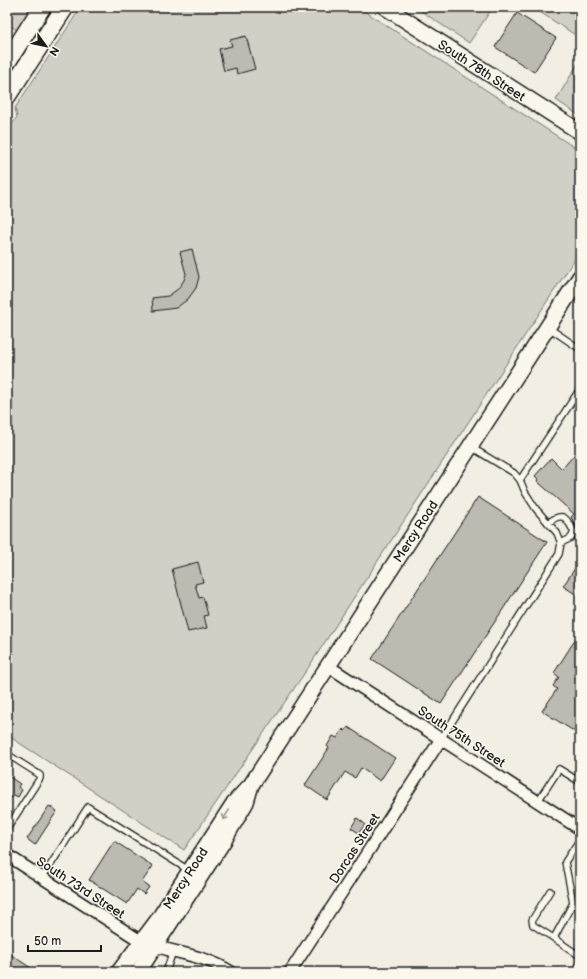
<svg xmlns="http://www.w3.org/2000/svg" width="587" height="979" font-family="'Balsamiq Sans',sans-serif">
	<style>
		.green { fill: #d2cfc6; stroke: #777671 }
		.building { fill: #bdbab1; stroke: #1c1c1c }
		.lines { fill: none; stroke-linecap: round; stroke-linejoin: round }
		.lane-casing { stroke: #1c1c1c; stroke-width: 8 }
		.street-casing { stroke: #1c1c1c; stroke-width: 14 }
		.secondary-casing { stroke: #1c1c1c; stroke-width: 18 }
		.primary-casing { stroke: #1c1c1c; stroke-width: 20 }
		.lane { stroke: #fbf7ec; stroke-width: 5.5 }
		.street { stroke: #fbf7ec; stroke-width: 11 }
		.secondary { stroke: #fbf7ec; stroke-width: 15 }
		.primary { stroke: #fbf7ec; stroke-width: 17 }
		.oneway { stroke: #97948e }
		.labels { text-anchor: middle; stroke-width: 3; stroke-linejoin: round; paint-order: stroke }
		.street-label { font-size: 13px; fill: #1c1c1c; stroke: #fbf7ec }
	</style>
	<rect width="100%" height="100%" fill="#f2eee4"/>
	<filter id="ink" filterUnits="userSpaceOnUse"><feTurbulence type="fractalNoise" baseFrequency=".025" numOctaves="2"/><feDisplacementMap in="SourceGraphic" scale="8" xChannelSelector="R" yChannelSelector="G"/><feConvolveMatrix kernelMatrix="1 2 1 2 8 2 1 2 1" color-interpolation-filters="sRGB"/></filter>
	<g filter="url(#ink)">
		<g class="green">
			<path d="M7,7H34L18,31L7,23Z"/>
			<path d="M81,7H358L580,151V251L308,668L184,850L7,735V132L17,117L15,108Z"/>
			<path d="M415,7H493L469,43Z"/>
			<path d="M532,7H580V38Z"/>
			<path d="M580,60V116L556,100Z"/>
		</g>
		<g class="building">
			<path d="M517,13L556,38L534,72L495,47Z"/>
			<path d="M246,36L255,69L237,74L236,68L224,71L219,49L232,46L230,40Z"/>
			<path d="M192,249L199,277L196,288L188,299L176,308L153,311L152,298L168,296L178,289L184,280L186,274L180,252Z"/>
			<path d="M580,448V542H578L576,537L578,530L571,517L574,514L537,481L538,479L535,476L551,458L562,469Z"/>
			<path d="M478,497L547,542L441,704L372,659Z"/>
			<path d="M580,561V597L563,586Z"/>
			<path d="M198,562L203,582L195,584L199,598L203,597L208,615L204,616L207,628L188,632L172,569Z"/>
			<path d="M580,632V735L542,711L557,689L553,686L559,677L554,673Z"/>
			<path d="M348,727L395,758L380,781L361,768L355,778L345,772L327,800L305,785L329,748L327,746L333,736L337,738L343,729L345,731Z"/>
			<path d="M7,775L20,784L18,787L22,790L18,797L14,795L12,798L7,794Z"/>
			<path d="M49,806L57,811L35,845L27,839Z"/>
			<path d="M357,818L365,824L359,833L351,828Z"/>
			<path d="M114,841L153,866L142,882L149,887L144,894L137,889L127,904L89,880Z"/>
			<path d="M7,952L37,972H7Z"/>
		</g>
		<g class="lines">
			<g class="lane-casing">
				<g id="lane">
					<path d="M549,328L580,349"/>
					<path d="M520,480L580,389"/>
					<path d="M548,523C563,511 566,517 574,532L571,538L561,543"/>
					<path d="M441,739L559,554L561,543L557,533L536,509L525,492L520,480L514,473L471,447"/>
					<path d="M7,754L40,775V778L7,829"/>
					<path d="M538,801L559,769L580,782"/>
					<path d="M580,839L565,862L573,903L555,936V939L580,956"/>
					<path d="M42,878L88,807L190,871"/>
					<path d="M550,891L532,920L533,925L555,939"/>
					<path d="M573,903L580,908"/>
					<path d="M166,972L173,951"/>
					<path d="M575,972L580,963"/>
				</g>
			</g>
			<g class="street-casing">
				<g id="street">
					<path d="M328,666L580,829"/>
					<path d="M7,855L142,942C172,953 203,954 231,972"/>
					<path d="M290,972L441,739"/>
				</g>
			</g>
			<g class="secondary-casing">
				<g id="secondary">
					<path d="M385,7L580,132"/>
					<path d="M119,972L158,920L234,803L249,787"/>
					<path d="M138,972L224,840L246,802L251,785L580,277"/>
				</g>
			</g>
			<g class="primary-casing">
				<g id="primary">
					<path d="M7,62L42,7"/>
					<path d="M7,96L65,7"/>
				</g>
			</g>
			<use href="#lane" class="lane"/>
			<use href="#street" class="street"/>
			<use href="#secondary" class="secondary"/>
			<use href="#primary" class="primary"/>
		</g>
		<defs><path id="oneway-shaft" d="M-6 0H5M1.5-3L5.5 0L1.5 3" fill="none" stroke-width="1.6" stroke-linecap="round" stroke-linejoin="round"/></defs>
		<use class="oneway" href="#oneway-shaft" transform="translate(226 815) rotate(123)"/>
	</g>
	<g class="labels">
		<g class="street-label">
			<text transform="translate(482 70) rotate(33)" y="5">South 78th Street</text>
			<text transform="translate(415 531) rotate(-57)" y="5">Mercy Road</text>
			<text transform="translate(462 736) rotate(33)" y="5">South 75th Street</text>
			<text transform="translate(354 848) rotate(-57)" y="5">Dorcas Street</text>
			<text transform="translate(185 878) rotate(-57)" y="5">Mercy Road</text>
			<text transform="translate(81 887) rotate(33)" y="5">South 73rd Street</text>
		</g>
	</g>
	<rect width="587" height="979" fill="none" stroke="#fbf7ec" stroke-width="24"/>
	<rect x="12" y="12" width="563" height="955" fill="none" stroke="#1c1c1c" stroke-width="1.5" filter="url(#ink)"/>
	<g transform="translate(46 46) rotate(123)" stroke="#fbf7ec" stroke-width="3" paint-order="stroke">
	<path d="M0-3L7 15L0 10L-7 15Z" fill="#1c1c1c"/>
	<text y="-6" font-size="11" font-weight="bold" text-anchor="middle" fill="#1c1c1c">N</text>
	</g>
	<path d="M28 945v6h73v-6" fill="none" stroke="#1c1c1c" stroke-width="2"/>
	<text x="34" y="945" font-size="12" fill="#1c1c1c" stroke="#fbf7ec" stroke-width="3" paint-order="stroke">50 m</text>
</svg>
